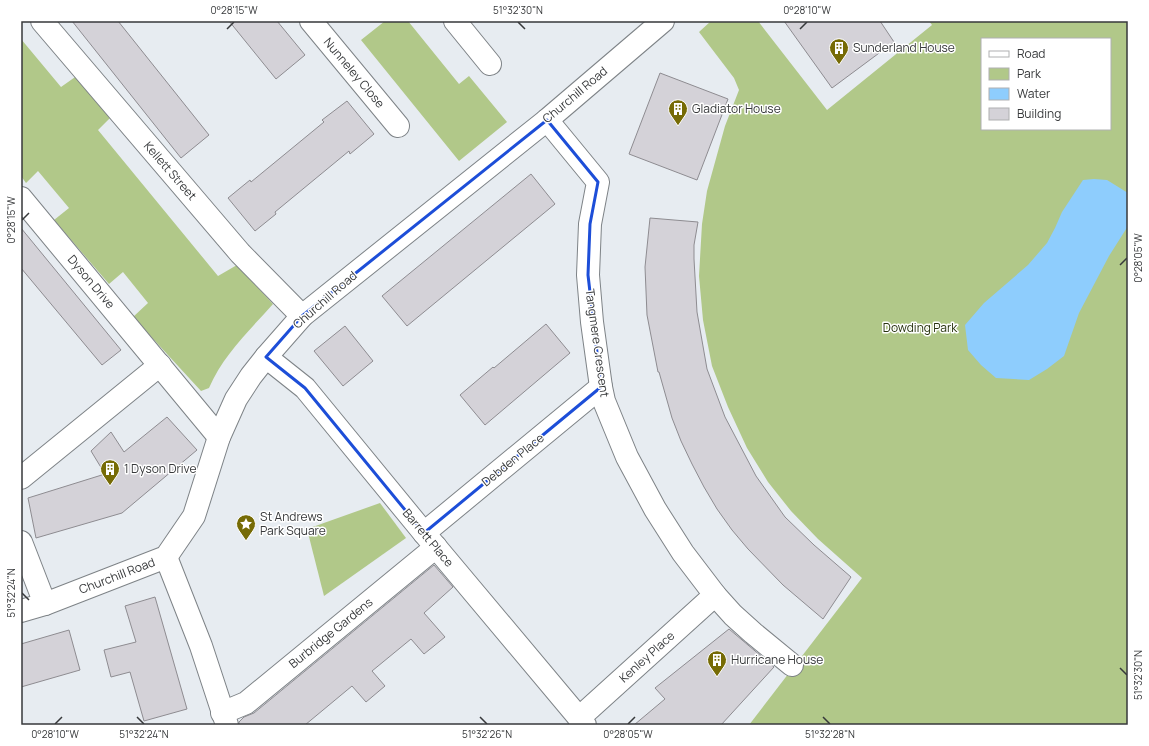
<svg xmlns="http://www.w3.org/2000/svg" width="1149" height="746" font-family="Manrope,sans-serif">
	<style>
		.green { fill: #b1c889; fill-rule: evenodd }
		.water { fill: #8ecdfd }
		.building { fill: #d4d2d8; stroke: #8e8c91 }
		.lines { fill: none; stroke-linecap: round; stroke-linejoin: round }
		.minor-casing { stroke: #7e8387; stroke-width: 24 }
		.minor { stroke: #fff; stroke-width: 22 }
		.marked { fill: none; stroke: #1d4ed8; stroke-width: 3; stroke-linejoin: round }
		.ticks { fill: none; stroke: #37393b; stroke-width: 1.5 }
		.labels { text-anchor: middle; stroke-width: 3; stroke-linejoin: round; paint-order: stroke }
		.poi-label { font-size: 12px; fill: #37393b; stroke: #fff; text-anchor: start }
		.street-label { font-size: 12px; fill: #37393b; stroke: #fff }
		.park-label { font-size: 12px; fill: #26320e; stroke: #fff }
		.neatline { fill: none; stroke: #37393b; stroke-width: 1.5 }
		.ticks-label { font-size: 10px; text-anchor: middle; fill: #37393b }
	</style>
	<rect width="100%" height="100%" fill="#e7ecf1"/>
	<g class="green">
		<path d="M385,21H408L459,84L469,76L507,122L459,161L361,40Z"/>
		<path d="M711,21H758L827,110L932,25L929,21H1128V725H749L862,578L818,539L791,511L768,482L747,448L728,407L712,366L703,320L699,276L702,224L707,191L725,126L739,90L734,78L699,32ZM982,39H1110V129H982Z"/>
		<path d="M21,39L61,87L78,75L112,116L98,130L218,276L237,265L273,304C250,330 223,355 209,388L201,391L133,317L148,303L123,272L109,284L54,220L69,208L38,171L26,183L21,176Z"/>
		<path d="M380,503L406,538L324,596L307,529Z"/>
	</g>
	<path class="water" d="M1094,179L1107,180L1128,193V226L1109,256L1079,313L1064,356L1047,369L1029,380L996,378L981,365L968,350L965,325L984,303L1028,265L1047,243L1055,228L1062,212L1083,180Z"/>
	<g class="building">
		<path d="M72,21H118L209,135L181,158Z"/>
		<path d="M229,21H277L305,55L276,79Z"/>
		<path d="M784,21H880L894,42L832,88Z"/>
		<path d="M660,73L728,99L697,180L629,154Z"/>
		<path d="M347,101L374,134L350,154L349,151L275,212L276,214L255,231L228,198L250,180L251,182L324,122L322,120Z"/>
		<path d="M531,174L555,204L407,326L382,296Z"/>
		<path d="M650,218L698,222L694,245V259L697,312L707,369L725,417L756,476L785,517L814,545L851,577L823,619L783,585L748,549L732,530L717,509L704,487L692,464L681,441L672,418L659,372H658L647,315L645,267Z"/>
		<path d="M21,228L121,350L102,365L21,268Z"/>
		<path d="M546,324L570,353L485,425L460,395L493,367L494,368Z"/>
		<path d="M345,326L373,361L343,386L314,351Z"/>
		<path d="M167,417L197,450L122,513L36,538L28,498L105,474L91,451L111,432L124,452Z"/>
		<path d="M434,565L453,587L424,613L445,637L424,654L411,639L372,671L385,686L366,702L352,686L305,725H239V722L244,717L254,713Z"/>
		<path d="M155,597L187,709L144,721L130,672L111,677L104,650L136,642L125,606Z"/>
		<path d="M729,629L774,667L721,725H634L665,699L655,688Z"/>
		<path d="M69,630L80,670L21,687V644Z"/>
	</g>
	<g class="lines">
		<g class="minor-casing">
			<g id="minor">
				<path d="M42,21L240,253L302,316"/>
				<path d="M311,21L398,126"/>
				<path d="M455,21L490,64"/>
				<path d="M547,120L598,182L590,224L588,275L592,322L601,387L604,401L627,457L655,509L683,553L715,595L733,615L753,633L792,665"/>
				<path d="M21,198L219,437"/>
				<path d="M266,357L305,388L424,533L585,725"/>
				<path d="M21,478L160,365"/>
				<path d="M424,533L601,387"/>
				<path d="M21,542L45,604"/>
				<path d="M166,557L201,646L227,725"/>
				<path d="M21,611L45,604L166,557L194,516L219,437L236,399L251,376L266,357L302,316L547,120L663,21"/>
				<path d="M222,713L246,703L436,547"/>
				<path d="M579,718L715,595"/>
			</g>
		</g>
		<use href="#minor" class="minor"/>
	</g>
	<path class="marked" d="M547,120L598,182L590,224L588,275L601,387L424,533L305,388L266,357L302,316Z"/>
	<path class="ticks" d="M518,22L525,29M227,29L234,22M800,29L807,22M22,220L29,213M1120,265L1127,258M22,593L29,600M1120,668L1127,675M137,717L144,724M480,717L487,724M823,717L830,724M55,724L62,717M628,724L635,717"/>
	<defs>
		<g id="building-pin" transform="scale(1)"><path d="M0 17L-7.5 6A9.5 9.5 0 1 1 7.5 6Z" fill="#766b05" stroke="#fff"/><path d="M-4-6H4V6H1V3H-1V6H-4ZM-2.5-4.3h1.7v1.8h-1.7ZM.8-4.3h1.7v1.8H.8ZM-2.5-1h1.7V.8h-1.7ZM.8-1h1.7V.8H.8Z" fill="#fff"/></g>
		<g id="sight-pin" transform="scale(1)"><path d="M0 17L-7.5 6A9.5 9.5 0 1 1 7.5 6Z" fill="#766b05" stroke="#fff"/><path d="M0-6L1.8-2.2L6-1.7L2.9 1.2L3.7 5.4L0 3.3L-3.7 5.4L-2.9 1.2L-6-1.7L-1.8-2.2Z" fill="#fff"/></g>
	</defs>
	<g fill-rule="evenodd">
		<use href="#building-pin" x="839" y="48"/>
		<use href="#building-pin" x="678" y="109"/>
		<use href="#building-pin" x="110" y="469"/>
		<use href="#sight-pin" x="246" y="524"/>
		<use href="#building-pin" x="717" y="660"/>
	</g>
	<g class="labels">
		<g class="poi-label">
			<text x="853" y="52">Sunderland House</text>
			<text x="692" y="113">Gladiator House</text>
			<text x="124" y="473">1 Dyson Drive</text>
			<text x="260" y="521">St Andrews<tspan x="260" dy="14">Park Square</tspan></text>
			<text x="731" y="664">Hurricane House</text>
		</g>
		<g class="street-label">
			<text transform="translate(354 73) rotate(50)" y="4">Nunneley Close</text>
			<text transform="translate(575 95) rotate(-40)" y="4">Churchill Road</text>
			<text transform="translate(170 171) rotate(49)" y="4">Kellett Street</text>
			<text transform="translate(91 282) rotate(50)" y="4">Dyson Drive</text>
			<text transform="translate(325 300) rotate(-41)" y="4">Churchill Road</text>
			<text transform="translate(597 343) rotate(82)" y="4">Tangmere Crescent</text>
			<text transform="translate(513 460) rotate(-39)" y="4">Debden Place</text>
			<text transform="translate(428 538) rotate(50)" y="4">Barrett Place</text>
			<text transform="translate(117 576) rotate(-21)" y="4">Churchill Road</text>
			<text transform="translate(331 633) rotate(-39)" y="4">Burbridge Gardens</text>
			<text transform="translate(647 657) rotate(-42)" y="4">Kenley Place</text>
		</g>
		<g class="park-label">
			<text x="920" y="332">Dowding Park</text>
		</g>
	</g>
	<rect width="1149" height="746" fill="none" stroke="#ffffff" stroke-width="44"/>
	<rect x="981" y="38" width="130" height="92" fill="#ffffff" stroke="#afb0b1"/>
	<rect x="989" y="51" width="20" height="6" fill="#ffffff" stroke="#afb0b1"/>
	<text x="1017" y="58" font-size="12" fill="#37393b">Road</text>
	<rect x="989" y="68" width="20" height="12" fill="#b1c889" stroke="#afb0b1"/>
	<text x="1017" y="78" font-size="12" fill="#37393b">Park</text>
	<rect x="989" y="88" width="20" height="12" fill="#8ecdfd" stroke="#afb0b1"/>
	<text x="1017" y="98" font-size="12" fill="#37393b">Water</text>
	<rect x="989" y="108" width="20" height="12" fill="#d4d2d8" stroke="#afb0b1"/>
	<text x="1017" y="118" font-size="12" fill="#37393b">Building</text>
	<rect x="22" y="22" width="1105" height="702" class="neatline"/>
	<g class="ticks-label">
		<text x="234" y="14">0°28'15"W</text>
		<text x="518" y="14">51°32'30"N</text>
		<text x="807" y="14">0°28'10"W</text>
		<text transform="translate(11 220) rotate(-90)" y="4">0°28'15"W</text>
		<text transform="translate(1138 258) rotate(-90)" y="4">0°28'05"W</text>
		<text transform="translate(11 593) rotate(-90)" y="4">51°32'24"N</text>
		<text transform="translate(1138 675) rotate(-90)" y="4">51°32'30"N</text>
		<text x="55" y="738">0°28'10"W</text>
		<text x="144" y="738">51°32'24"N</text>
		<text x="487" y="738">51°32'26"N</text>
		<text x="628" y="738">0°28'05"W</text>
		<text x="830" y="738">51°32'28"N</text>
	</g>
</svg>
